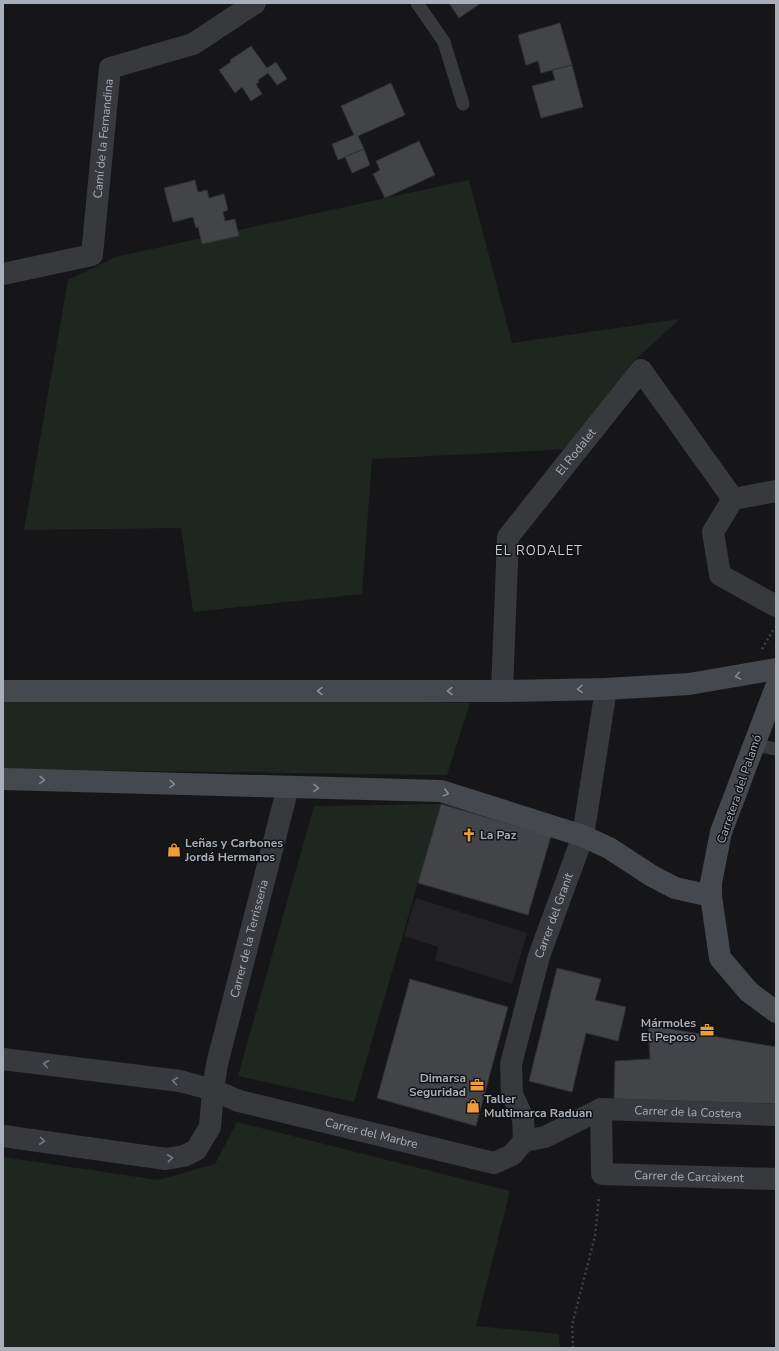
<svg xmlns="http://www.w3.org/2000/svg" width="779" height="1351" font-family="'Nunito Sans',sans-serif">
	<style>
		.built { fill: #222225 }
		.green { fill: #1e261f }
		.building { fill: #424448; stroke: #303134 }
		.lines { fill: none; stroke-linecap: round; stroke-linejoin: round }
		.path { stroke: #3d4044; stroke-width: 2.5; stroke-dasharray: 2 3; stroke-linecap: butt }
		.lane { stroke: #37393d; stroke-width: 13 }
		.street { stroke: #37393d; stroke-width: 22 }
		.secondary { stroke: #45484d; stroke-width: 22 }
		.oneway { stroke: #858b93 }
		.oneway2 { stroke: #757a81 }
		.labels { text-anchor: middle; stroke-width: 3; stroke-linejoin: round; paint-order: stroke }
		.street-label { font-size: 12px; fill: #a8afb8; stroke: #111113 }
		.poi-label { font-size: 12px; font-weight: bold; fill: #a8afb8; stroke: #111113; text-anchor: start }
		.neighbourhood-label { font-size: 13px; letter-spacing: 1px; fill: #c9cdd4; stroke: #111113 }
	</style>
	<rect width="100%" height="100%" fill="#161618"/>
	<path class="built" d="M416,898L527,933L512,984L435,960L438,947L404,936Z"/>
	<g class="green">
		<path d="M469,180L512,343L680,319L632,363L571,449L372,459L362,594L193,612L181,528L24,530L68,280L115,257Z"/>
		<path d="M3,693L470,703L447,775L3,769Z"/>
		<path d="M441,804L354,1102L238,1076L314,806Z"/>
		<path d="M237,1122L510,1191L476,1326L559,1334L560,1348H3V1157L158,1180L215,1164Z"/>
	</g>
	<g class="building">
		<path d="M449,3H481L459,18Z"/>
		<path d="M560,23L572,65L541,73L538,61L526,65L518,35Z"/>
		<path d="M251,46L267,68L276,62L287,79L277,85L268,73L258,80L259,82L256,84L262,94L251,101L242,87L235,93L219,70L231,62L230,60Z"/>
		<path d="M572,65L583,107L541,118L532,86L555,80L552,70Z"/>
		<path d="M391,83L405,115L358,136L364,149L338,160L332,144L354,135L341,106Z"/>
		<path d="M419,141L435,175L385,198L373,174L380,170L376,161Z"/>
		<path d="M364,149L370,165L352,173L345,157Z"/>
		<path d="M195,180L198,192L207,190L209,198L224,194L228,210L223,212L225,221L235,219L239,236L202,244L198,227L196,228L193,217L173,222L164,188Z"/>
		<path d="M441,804L551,836L528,915L418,883Z"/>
		<path d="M557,968L601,979L595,1000L626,1007L618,1041L586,1033L572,1092L529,1081Z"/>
		<path d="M410,979L508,1007L476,1126L377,1098Z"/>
		<path d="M648,1025L776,1047V1104L614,1099L615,1061L650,1059Z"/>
	</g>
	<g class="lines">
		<g class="path">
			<path d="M762,649L775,627"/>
			<path d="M573,1348L572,1325L595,1236L599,1196"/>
		</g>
		<g class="lane">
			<path d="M417,3L444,42L463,104"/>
			<path d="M754,745L776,749"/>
		</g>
		<g class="street">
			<path id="s1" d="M3,274L92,255L110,68L193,44L255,3"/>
			<path d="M776,491L733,499L713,532L720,575L776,606"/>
			<path id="s2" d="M502,691L508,537L641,370L733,499"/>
			<path id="s3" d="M3,1059L180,1081L213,1090L239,1101L494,1163L512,1155L524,1141"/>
			<path id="s4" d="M601,1109L602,1174L776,1179"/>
			<path id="s5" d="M3,1136L166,1159L184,1156L196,1150L210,1127L213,1090L217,1064L288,787"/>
			<path id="s6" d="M524,1141L523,1118L512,1094L511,1064L539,956L583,836L606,689"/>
			<path id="s7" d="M524,1141L545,1137L601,1109L776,1115"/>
		</g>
		<g class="secondary">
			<path d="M776,687L721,832L711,883V896L720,958L749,992L776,1012"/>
			<path d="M3,691H502L606,689L689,684L776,669"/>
			<path d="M3,779L441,791L583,836L609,848L652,876L675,888L711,896"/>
		</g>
	</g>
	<defs><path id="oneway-chevron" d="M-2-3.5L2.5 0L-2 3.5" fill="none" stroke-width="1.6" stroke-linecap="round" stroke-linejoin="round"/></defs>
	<g class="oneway">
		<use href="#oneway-chevron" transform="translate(738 676) rotate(170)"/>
		<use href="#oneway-chevron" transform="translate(580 689) rotate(179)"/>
		<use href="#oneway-chevron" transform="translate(320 691) rotate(180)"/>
		<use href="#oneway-chevron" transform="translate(450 691) rotate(180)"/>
		<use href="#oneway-chevron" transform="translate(42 780) rotate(2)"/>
		<use href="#oneway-chevron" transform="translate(172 784) rotate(2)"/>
		<use href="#oneway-chevron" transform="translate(316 788) rotate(1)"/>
		<use href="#oneway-chevron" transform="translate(446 793) rotate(15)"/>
	</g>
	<g class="oneway2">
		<use href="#oneway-chevron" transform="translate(46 1064) rotate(-173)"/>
		<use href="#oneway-chevron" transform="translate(175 1081) rotate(-172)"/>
		<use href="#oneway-chevron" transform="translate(42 1141) rotate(8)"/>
		<use href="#oneway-chevron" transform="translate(170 1158) rotate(-6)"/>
	</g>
	<defs>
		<g id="church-bare" transform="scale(1.08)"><path d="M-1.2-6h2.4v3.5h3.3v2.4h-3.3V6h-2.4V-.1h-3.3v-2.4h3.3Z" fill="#ed9d39" stroke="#111113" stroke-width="2.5" paint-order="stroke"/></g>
		<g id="shop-bare" transform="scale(1.08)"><path d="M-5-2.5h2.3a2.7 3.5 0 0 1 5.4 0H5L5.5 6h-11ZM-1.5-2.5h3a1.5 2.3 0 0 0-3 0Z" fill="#ed9d39" stroke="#111113" stroke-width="2.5" paint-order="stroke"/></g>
		<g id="office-bare" transform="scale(1.08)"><path d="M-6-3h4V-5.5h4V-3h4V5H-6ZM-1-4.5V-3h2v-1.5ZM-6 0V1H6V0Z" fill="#ed9d39" stroke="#111113" stroke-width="2.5" paint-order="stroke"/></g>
	</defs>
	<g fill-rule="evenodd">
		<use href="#church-bare" x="469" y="835"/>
		<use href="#shop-bare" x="174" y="850"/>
		<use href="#office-bare" x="707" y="1030"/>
		<use href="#office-bare" x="477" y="1085"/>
		<use href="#shop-bare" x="473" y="1106"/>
	</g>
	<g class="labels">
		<g class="street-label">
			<text dy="4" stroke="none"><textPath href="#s1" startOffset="208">Camí de la Fernandina</textPath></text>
			<text dy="4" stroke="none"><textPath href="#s2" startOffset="263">El Rodalet</textPath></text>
			<text transform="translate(739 789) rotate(-71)" y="4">Carretera del Palamó</text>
			<text dy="4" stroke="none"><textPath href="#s6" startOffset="234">Carrer del Granit</textPath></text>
			<text dy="4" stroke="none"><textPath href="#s5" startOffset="416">Carrer de la Terrisseria</textPath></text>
			<text dy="4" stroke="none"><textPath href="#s7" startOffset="171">Carrer de la Costera</textPath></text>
			<text dy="4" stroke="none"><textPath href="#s3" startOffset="377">Carrer del Marbre</textPath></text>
			<text dy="4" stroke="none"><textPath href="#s4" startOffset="152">Carrer de Carcaixent</textPath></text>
		</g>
		<g class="poi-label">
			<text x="480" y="839">La Paz</text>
			<text x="185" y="847">Leñas y Carbones<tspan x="185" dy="14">Jordá Hermanos</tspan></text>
			<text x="696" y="1027" text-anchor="end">Mármoles<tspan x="696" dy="14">El Peposo</tspan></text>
			<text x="466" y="1082" text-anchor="end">Dimarsa<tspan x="466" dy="14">Seguridad</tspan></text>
			<text x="484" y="1103">Taller<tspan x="484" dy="14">Multimarca Raduan</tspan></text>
		</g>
		<g class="neighbourhood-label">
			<text x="539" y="555">EL RODALET</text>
		</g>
	</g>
	<rect width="779" height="1351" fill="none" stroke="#a8afb8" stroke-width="8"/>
</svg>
